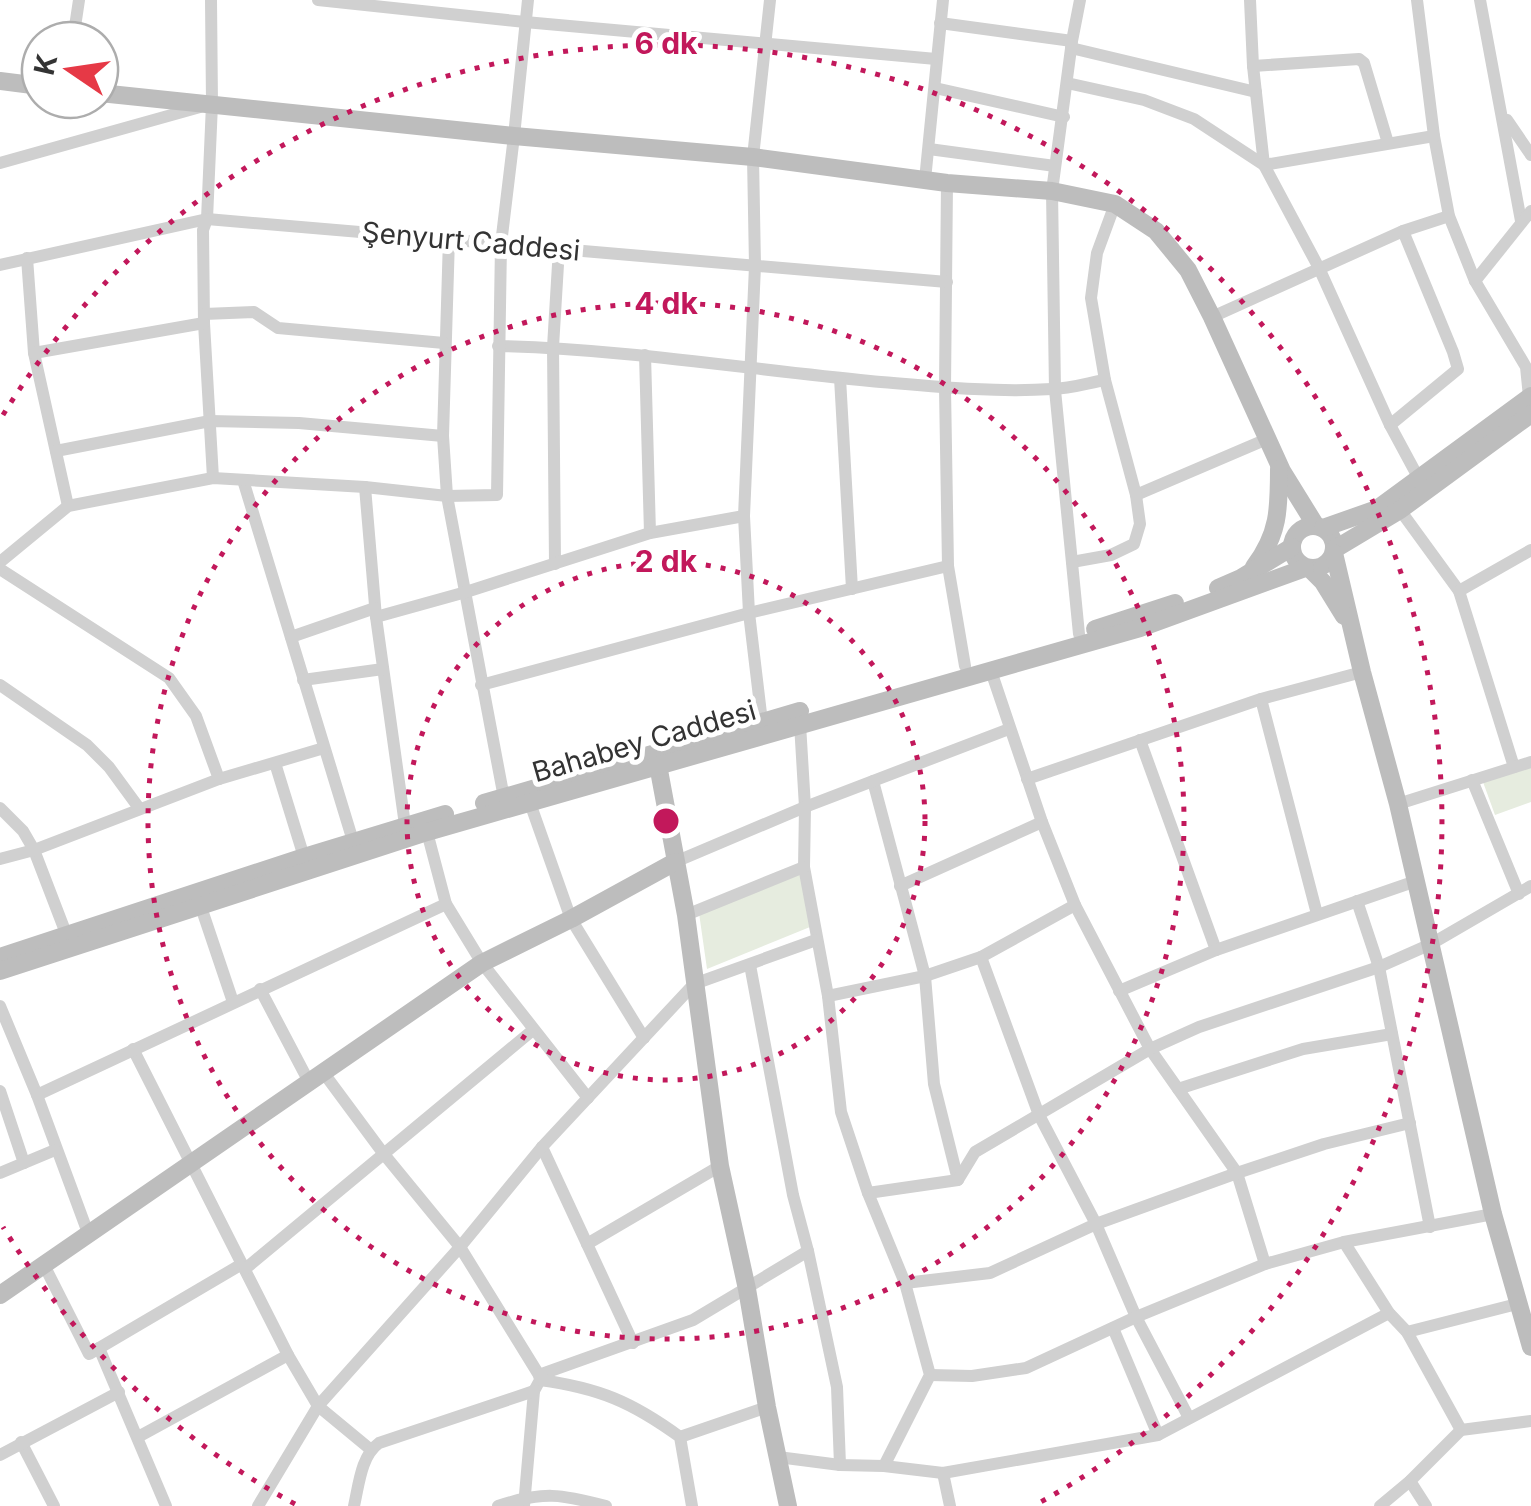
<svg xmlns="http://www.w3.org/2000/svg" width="1531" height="1506" font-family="Inter,sans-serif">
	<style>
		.green { fill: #e6ecdf }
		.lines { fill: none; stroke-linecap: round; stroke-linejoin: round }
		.street { stroke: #d0d0d0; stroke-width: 12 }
		.secondary { stroke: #bdbdbd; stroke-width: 18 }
		.ring { fill: none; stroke: #c2185b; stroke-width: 5; stroke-dasharray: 5 10 }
		.labels { text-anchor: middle; stroke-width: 10; stroke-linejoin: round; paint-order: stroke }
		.street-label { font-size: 28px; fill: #333; stroke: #fff }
		.centre { fill: #c2185b; stroke: #fff; stroke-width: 5 }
		.ring-label { font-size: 30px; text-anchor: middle; font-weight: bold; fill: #c2185b; stroke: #fff; stroke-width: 10; stroke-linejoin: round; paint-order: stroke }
	</style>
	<rect width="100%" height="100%" fill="#fff"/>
	<g class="green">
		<path d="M1531,766V802L1495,815L1483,782Z"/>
		<path d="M801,873L810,927L707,969L699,913Z"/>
	</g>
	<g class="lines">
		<g class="street">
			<path d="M211,0L212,104L207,219L203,230L204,323L213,478"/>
			<path d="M318,0L525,22L936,59"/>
			<path d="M1250,0L1253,66L1264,165L1319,268L1390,425L1418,477"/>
			<path d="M1417,0L1434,136L1449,216L1475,281L1526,367L1529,397"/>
			<path d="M1480,0L1521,221"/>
			<path d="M940,23L1072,41"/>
			<path d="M73,40L79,0"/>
			<path d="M1071,48L1256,92"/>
			<path d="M1253,66L1359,59L1364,63L1388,143"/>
			<path d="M1067,83L1144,100L1194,119L1264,165L1434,136"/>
			<path d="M935,88L1064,117"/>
			<path d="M1507,120L1531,155"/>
			<path d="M929,149L1055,166"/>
			<path d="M0,163L200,107"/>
			<path d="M925,180L943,0"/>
			<path d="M947,183L945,388L948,566L965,666"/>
			<path d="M449,238L443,436L447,496L504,798"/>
			<path d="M27,258L34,353L68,506"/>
			<path d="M0,265L207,219L947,282"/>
			<path d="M1475,281L1531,211"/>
			<path d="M204,314L254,312L278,328L444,343"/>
			<path d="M1212,317L1403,231L1449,216"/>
			<path d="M498,346C623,349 746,369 870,381C930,386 992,393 1052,389C1070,389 1088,383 1105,380"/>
			<path d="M34,353L204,323"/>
			<path d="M645,355L650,533"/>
			<path d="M840,378L852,589"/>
			<path d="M1390,425L1458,369L1453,352L1403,231"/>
			<path d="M56,451L210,421L299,423L443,436"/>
			<path d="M243,480L353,841"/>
			<path d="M365,487L376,617L405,825"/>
			<path d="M1136,495L1267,439"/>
			<path d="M1400,510L1459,591L1514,767"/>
			<path d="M0,562L68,506L213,478L365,487L447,496L497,495L501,244L514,136L528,0"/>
			<path d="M1072,562L1111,555L1134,544L1140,524L1136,495L1105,380L1091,298L1097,253L1115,204"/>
			<path d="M555,564L553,347L559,248"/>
			<path d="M0,569L169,678L196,716L219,779"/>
			<path d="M1459,591L1531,550"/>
			<path d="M376,617L466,592L650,533L744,516"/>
			<path d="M1079,634L1055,390L1052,191L1072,41L1080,0"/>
			<path d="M291,637L375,608"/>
			<path d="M991,671L1042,822L1075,905L1150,1049L1237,1173L1265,1264"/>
			<path d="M303,680L383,669"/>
			<path d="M0,685L87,745L109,767L139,808"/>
			<path d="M481,685L749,613L948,566"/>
			<path d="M1261,699L1317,914"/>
			<path d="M762,722L749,613L744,516L755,266L753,157L770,0"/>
			<path d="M800,724L805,807L804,867L828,996L841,1112L868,1193L905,1283L930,1375L884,1466"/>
			<path d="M1140,740L1216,950"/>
			<path d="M275,763L304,857"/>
			<path d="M1027,779L1261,699L1362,672"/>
			<path d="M1472,780L1519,894"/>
			<path d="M873,781L925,976L934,1084L958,1180"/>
			<path d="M530,803L571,919L644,1038"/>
			<path d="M1398,804L1531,762"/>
			<path d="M0,808L23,831L34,850L67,936"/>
			<path d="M427,832L446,904L482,963L588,1098"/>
			<path d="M0,859L34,850L219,779L324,748"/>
			<path d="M675,862L805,807L1009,729"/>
			<path d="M900,886L1042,822"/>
			<path d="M1357,901L1379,967L1430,1227"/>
			<path d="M201,907L233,1002"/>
			<path d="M686,915L804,867"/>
			<path d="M981,957L1039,1115L1096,1224L1136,1317L1189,1418"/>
			<path d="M750,965L793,1195L808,1251L837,1387L840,1465"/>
			<path d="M260,989L309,1082"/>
			<path d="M1119,991L1216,950L1416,881"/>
			<path d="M828,996L925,976L981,957L1075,905"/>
			<path d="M0,1006L37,1095L88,1233"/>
			<path d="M133,1049L288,1355L318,1406L370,1449"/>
			<path d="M323,1072L383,1153L460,1247L539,1375L540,1380L534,1391L524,1506"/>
			<path d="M1178,1089L1303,1049L1392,1034"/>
			<path d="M0,1091L24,1163"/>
			<path d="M37,1095L446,904"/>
			<path d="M542,1147L633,1343"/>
			<path d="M0,1173L55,1150"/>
			<path d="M868,1193L958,1180L975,1152L1150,1049L1199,1027L1379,967L1431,944L1531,886"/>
			<path d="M1344,1242L1389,1313L1407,1332L1461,1430"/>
			<path d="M587,1244L720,1166"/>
			<path d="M44,1265L89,1354L242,1264"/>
			<path d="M245,1269L533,1030"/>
			<path d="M905,1283L990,1273L1096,1224L1237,1173L1324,1144L1410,1123"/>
			<path d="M1113,1328L1158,1435"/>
			<path d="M1407,1332L1517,1304"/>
			<path d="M99,1348L166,1506"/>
			<path d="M539,1375L693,1320L808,1251"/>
			<path d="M930,1375L972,1376L1026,1368L1136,1317L1265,1264L1344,1242L1493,1214"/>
			<path d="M540,1380C599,1388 632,1402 680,1437L692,1506"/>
			<path d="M138,1437L288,1355"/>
			<path d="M680,1437L767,1407"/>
			<path d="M21,1442L54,1506"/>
			<path d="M0,1455L119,1392"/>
			<path d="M778,1457L840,1465L884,1466L943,1473L1158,1435L1389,1313"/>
			<path d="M943,1473L950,1506"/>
			<path d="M1410,1481L1426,1506"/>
			<path d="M258,1506L318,1406L460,1247L542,1147L694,984L816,940"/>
			<path d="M354,1506C359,1484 361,1456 379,1443L534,1391"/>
			<path d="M498,1506C543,1491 561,1494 606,1506"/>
			<path d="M1380,1506L1410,1481L1461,1430L1531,1421"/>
		</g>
		<g class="secondary">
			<path d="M0,81L40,86"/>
			<path d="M100,93L514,136L753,157L947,183L1052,191L1115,204L1156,231L1188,270L1212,317L1282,471L1316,526"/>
			<circle cx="1313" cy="547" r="21"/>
			<path d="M1323,528L1377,509L1531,396"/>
			<path d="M1335,549L1400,510L1531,414"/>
			<path d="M1334,553L1362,672L1398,804L1493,1214L1531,1347"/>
			<path d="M1254,567C1279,534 1279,509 1279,469"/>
			<path d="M1310,569L1323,582L1344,616"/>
			<path d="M1218,588L1241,578L1292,547"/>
			<path d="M1095,629L1175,603"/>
			<path d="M658,765L686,915L720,1166L747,1289L767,1407L788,1506"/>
			<path d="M484,803L800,711"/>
			<path d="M0,957L304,857L445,814"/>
			<path d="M0,971L427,832L1140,628L1305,568"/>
			<path d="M0,1295L482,963L571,919L675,862"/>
		</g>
	</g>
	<g class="ring">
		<circle cx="666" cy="821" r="259"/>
		<circle cx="666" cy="821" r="518"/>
		<path d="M295 1504A777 777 0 0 1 3 1227M3 415A777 777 0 1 1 1037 1504"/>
	</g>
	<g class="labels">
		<g class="street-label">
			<text transform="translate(471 241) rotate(5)" y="10">Şenyurt Caddesi</text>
			<text transform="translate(644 741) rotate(-16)" y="10">Bahabey Caddesi</text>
		</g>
	</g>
	<circle cx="666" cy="821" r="15" class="centre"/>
	<g class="ring-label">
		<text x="666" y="54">6 dk</text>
		<text x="666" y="314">4 dk</text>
		<text x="666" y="572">2 dk</text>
	</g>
	<g transform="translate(70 70) rotate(283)"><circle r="48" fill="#ffffff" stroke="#adadad" stroke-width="2.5"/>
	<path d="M0-8L18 38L0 25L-18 38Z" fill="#e63946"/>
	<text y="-15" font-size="28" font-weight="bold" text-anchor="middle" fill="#333333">K</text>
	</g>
</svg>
